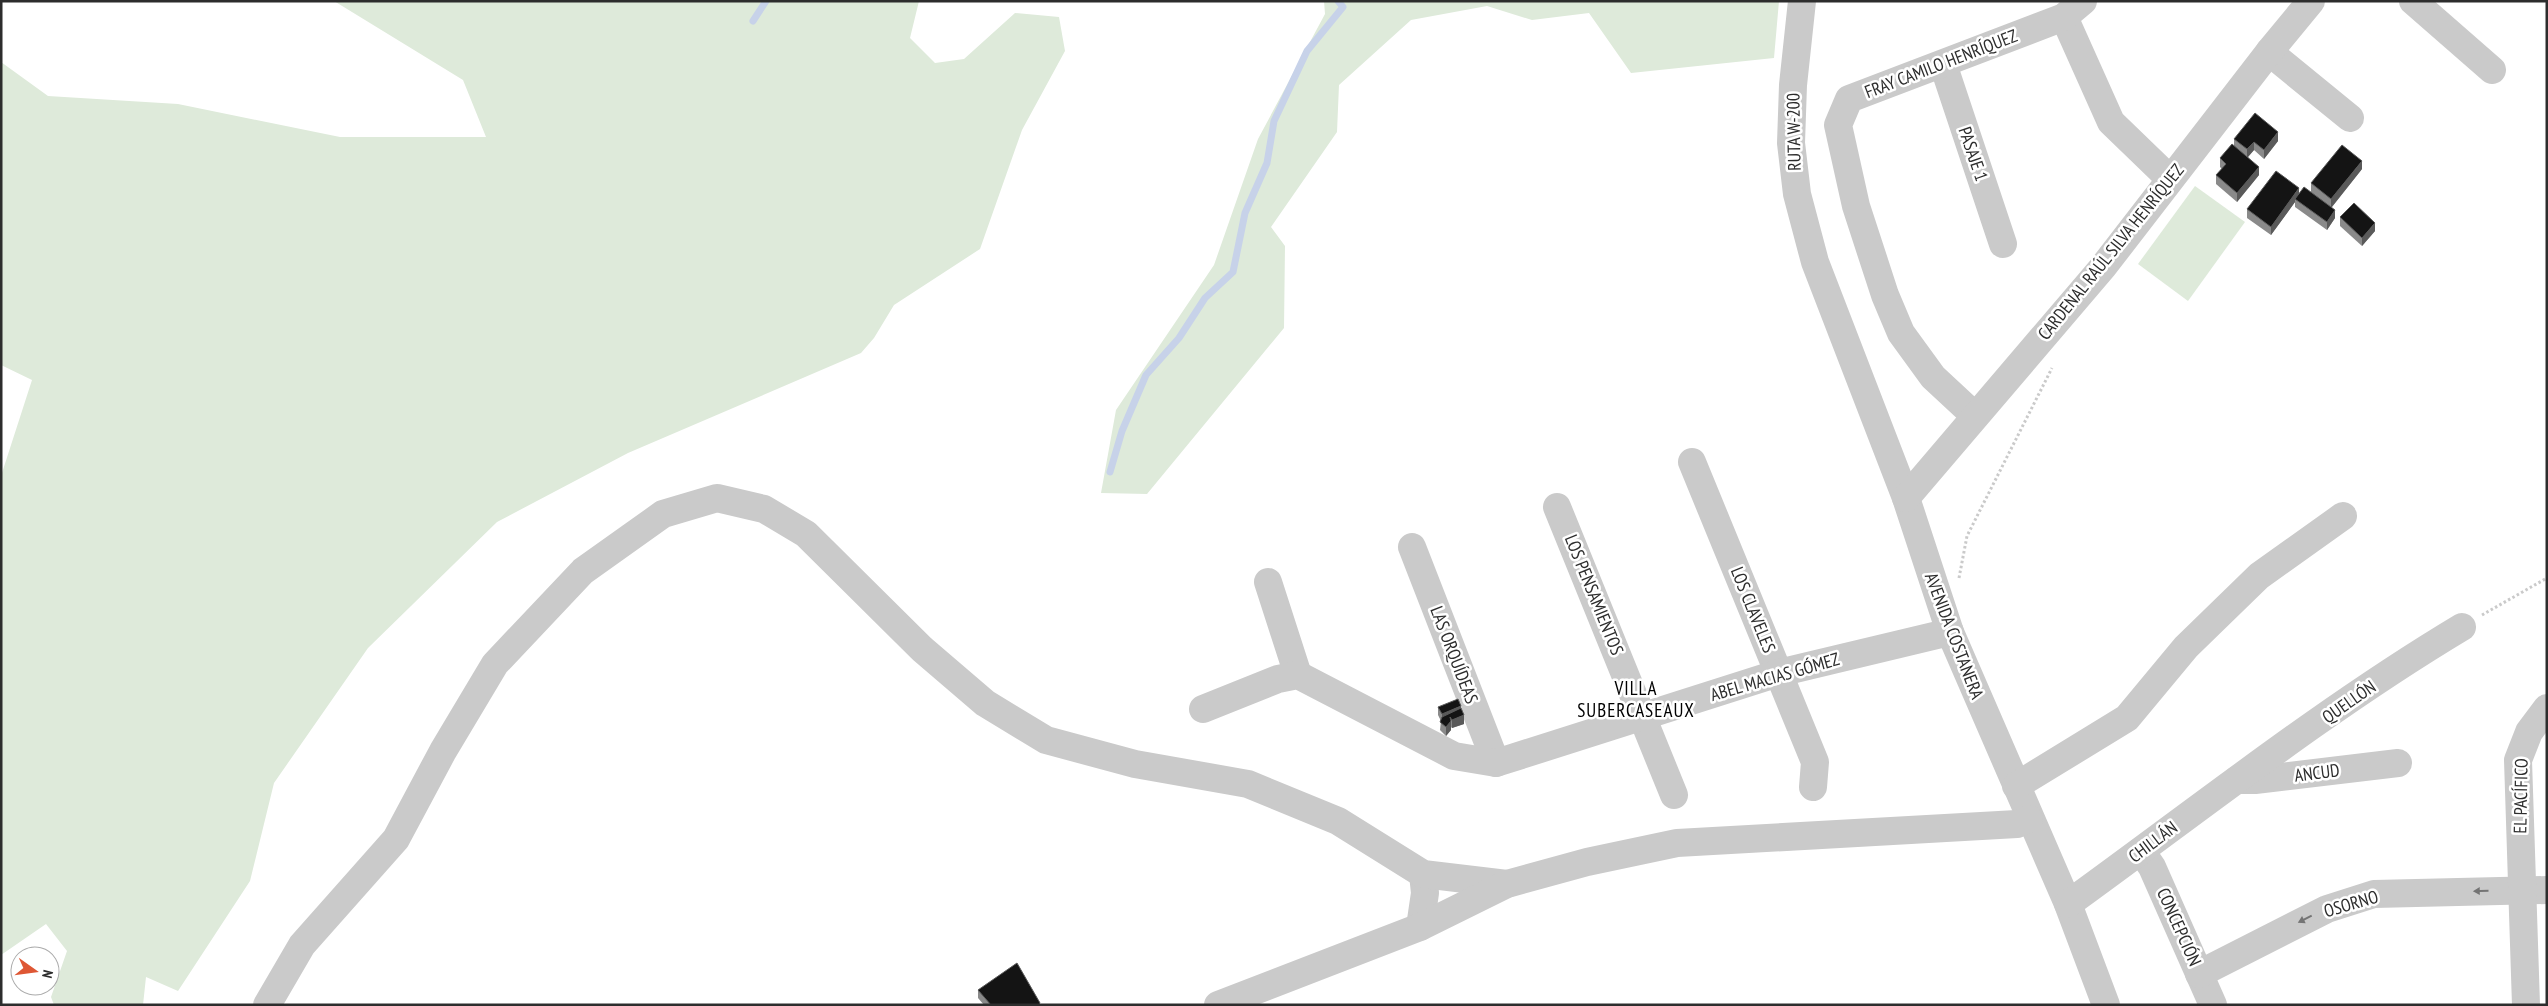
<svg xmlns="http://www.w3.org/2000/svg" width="2548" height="1006" font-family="'PT Sans Narrow',sans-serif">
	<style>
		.green { fill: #deeada }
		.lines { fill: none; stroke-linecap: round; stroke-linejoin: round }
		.stream { stroke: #c7d2e9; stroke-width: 7 }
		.path { stroke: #cacaca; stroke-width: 3; stroke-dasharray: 2.5 2.5; stroke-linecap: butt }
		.minor { stroke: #cacaca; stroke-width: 28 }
		.wall { fill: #8a8a8a }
		.shaded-wall { fill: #5a5a5a }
		.building { fill: #141414; stroke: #5a5a5a }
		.oneway { fill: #747474 }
		.labels { text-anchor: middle; stroke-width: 5; stroke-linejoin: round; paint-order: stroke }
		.street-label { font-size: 18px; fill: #2d2d2d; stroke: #fff }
		.neighbourhood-label { font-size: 19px; letter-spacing: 1px; fill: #000; stroke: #fff }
	</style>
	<rect width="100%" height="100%" fill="#fff"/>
	<g class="green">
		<path d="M334,1H919L910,38L935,63L964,59L1015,13L1059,17L1065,51L1022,130L980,249L894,305L874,338L861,353L628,453L497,522L368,648L274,783L250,881L178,991L146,977L143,1005H54L51,997L67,951L46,924L1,955V476L32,380L1,365V62L48,96L178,104L340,137H486L463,80Z"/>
		<path d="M1324,1H1779L1774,58L1631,73L1589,13L1532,20L1487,6L1411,20L1339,85L1337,132L1271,227L1285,246L1284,328L1147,494L1101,493L1116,410L1214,265L1258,139L1325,14Z"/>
		<path d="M2195,186L2245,222L2188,301L2138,264Z"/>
	</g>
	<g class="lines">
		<g class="stream">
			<path d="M753,21L766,1"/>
			<path d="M1110,472L1122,431L1146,375L1179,338L1205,298L1233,272L1245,213L1267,163L1274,121L1307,51L1343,7L1338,1"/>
		</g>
		<g class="path">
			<path d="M1959,578L1967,536L2052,368"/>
			<path d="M2482,615L2547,578"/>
		</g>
		<g class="minor">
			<path d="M1802,1L1793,85L1791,143L1797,194L1815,262L1906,498L1950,632L2068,904L2106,1005"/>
			<path d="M2413,1L2492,70"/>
			<path d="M2064,17L2111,122L2170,179"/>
			<path d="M2269,52L2350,118"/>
			<path d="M1943,64L2003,244"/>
			<path d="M1975,416L1933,377L1901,333L1885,295L1856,206L1838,125L1849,99L2064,17L2083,1"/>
			<path d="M1692,462L1815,762L1813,787"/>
			<path d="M1906,498L2103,267L2269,52L2311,1"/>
			<path d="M1557,507L1674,795"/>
			<path d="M1412,547L1496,763"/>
			<path d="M1268,582L1298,675"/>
			<path d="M1203,709L1278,679L1298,675L1454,756L1496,763L1779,673L1950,632"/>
			<path d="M2237,780H2255L2398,763"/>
			<path d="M2016,786L2127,718L2186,647L2259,576L2343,516"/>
			<path d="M2141,851L2152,867L2213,1005"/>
			<path d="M2068,904C2198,810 2325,709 2462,627"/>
			<path d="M1420,927L1425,893L1423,874"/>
			<path d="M2199,974L2327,909L2374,894L2547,890"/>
			<path d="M267,1005L302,945L396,839L443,751L495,664L583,571L663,514L717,498L764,509L806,534L922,649L985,703L1046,740L1135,764L1248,784L1338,821L1423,874L1507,884"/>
			<path d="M1218,1005L1420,927L1507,884L1587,862L1677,843L2017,824L2029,819"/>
			<path d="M2526,1005L2518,760L2529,732L2547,708"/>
		</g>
	</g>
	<g class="wall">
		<path d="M2234,139L2278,141L2264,159L2254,150L2248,157L2259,175L2237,202L2216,184V175L2222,169L2220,167V158L2234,146Z"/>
		<path d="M2362,169L2332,207L2335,218L2327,230L2295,207V202L2271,235L2247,218V209L2299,194L2311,192V183Z"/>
		<path d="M2340,217L2375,231L2362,246L2340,226Z"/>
		<path d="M1438,707L1461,709L1464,724L1452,728L1451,727V730L1446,736L1440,730L1441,721L1438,715Z"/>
		<path d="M978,990L1040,1005H984L978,998Z"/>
	</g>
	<g class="shaded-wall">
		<path d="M2278,132V141L2264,159V150Z"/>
		<path d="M2254,142V150L2247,158V149Z"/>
		<path d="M2362,161V169L2331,208V199Z"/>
		<path d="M2259,167V175L2237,202V193Z"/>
		<path d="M2299,188V196L2295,199V202L2271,235V227Z"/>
		<path d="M2335,210V218L2327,230V222Z"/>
		<path d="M2375,223V231L2362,246V238Z"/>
		<path d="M1461,706V715L1442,723V714Z"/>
		<path d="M1464,715V724L1452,728V720Z"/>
		<path d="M1451,721V730L1446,736V727Z"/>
	</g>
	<g class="building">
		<path d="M2255,113L2278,132L2264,150L2254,142L2247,149L2234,139Z"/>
		<path d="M2232,144L2259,167L2237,193L2216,175L2226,164L2220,158Z"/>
		<path d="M2342,145L2362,161L2331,199L2311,183Z"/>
		<path d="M2276,171L2299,188L2271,227L2247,209Z"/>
		<path d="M2304,187L2335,210L2327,222L2295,199Z"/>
		<path d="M2354,203L2375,223L2362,238L2340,217Z"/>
		<path d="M1458,699L1461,706L1442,714L1438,707Z"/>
		<path d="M1461,708L1464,715L1452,720L1450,717L1451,721L1446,727L1440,722L1442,717Z"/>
		<path d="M1017,963L1040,1003L1038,1005H991L978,990Z"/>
	</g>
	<defs><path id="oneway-solid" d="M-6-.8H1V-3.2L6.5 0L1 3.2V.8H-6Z" transform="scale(1.25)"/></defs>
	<g class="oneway">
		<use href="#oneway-solid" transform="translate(2481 891) rotate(179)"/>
		<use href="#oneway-solid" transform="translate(2305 919) rotate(153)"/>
	</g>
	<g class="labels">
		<g class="street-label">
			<text transform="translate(1941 64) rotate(-21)" y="6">FRAY CAMILO HENRÍQUEZ</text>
			<text transform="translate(1794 132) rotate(-91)" y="6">RUTA W-200</text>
			<text transform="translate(1973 154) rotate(71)" y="6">PASAJE 1</text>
			<text transform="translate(2111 252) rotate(-51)" y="6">CARDENAL RAÚL SILVA HENRÍQUEZ</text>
			<text transform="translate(1594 595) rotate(68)" y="6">LOS PENSAMIENTOS</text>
			<text transform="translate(1753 610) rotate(68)" y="6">LOS CLAVELES</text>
			<text transform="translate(1954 636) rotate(69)" y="6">AVENIDA COSTANERA</text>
			<text transform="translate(1454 655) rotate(69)" y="6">LAS ORQUÍDEAS</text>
			<text transform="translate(1775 677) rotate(-16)" y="6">ABEL MACIAS GÓMEZ</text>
			<text transform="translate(2349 702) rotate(-35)" y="6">QUELLÓN</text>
			<text transform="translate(2317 773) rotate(-7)" y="6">ANCUD</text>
			<text transform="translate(2521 796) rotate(-89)" y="6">EL PACÍFICO</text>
			<text transform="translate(2153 842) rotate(-37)" y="6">CHILLÁN</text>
			<text transform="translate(2351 904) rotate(-16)" y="6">OSORNO</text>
			<text transform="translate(2179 927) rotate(66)" y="6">CONCEPCIÓN</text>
		</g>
		<g class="neighbourhood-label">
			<text x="1636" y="695">VILLA<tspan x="1636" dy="22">SUBERCASEAUX</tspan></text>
		</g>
	</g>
	<rect width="2548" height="1006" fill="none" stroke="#2d2d2d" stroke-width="5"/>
	<g transform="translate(35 971) rotate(104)"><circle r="24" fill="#ffffff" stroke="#ababab"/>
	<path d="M0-4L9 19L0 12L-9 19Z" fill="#de5734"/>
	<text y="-8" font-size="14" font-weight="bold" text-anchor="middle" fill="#2d2d2d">N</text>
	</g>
</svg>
